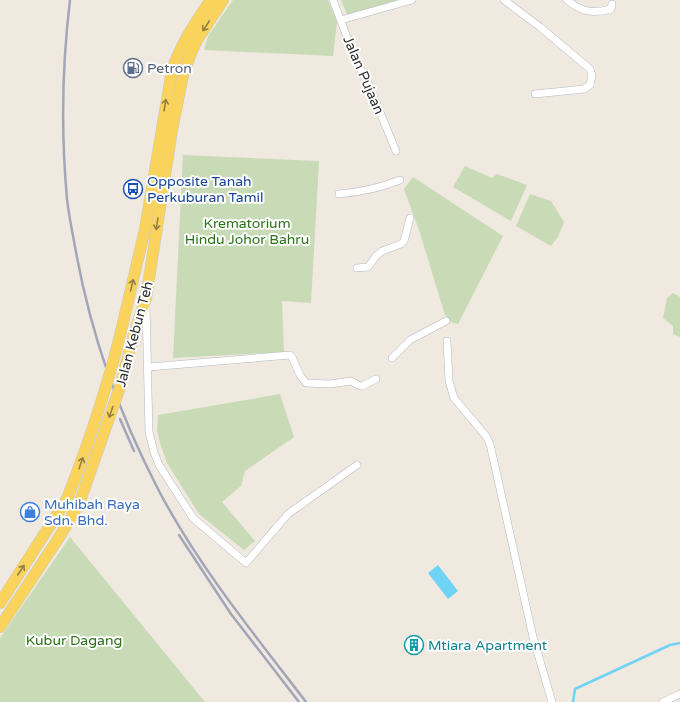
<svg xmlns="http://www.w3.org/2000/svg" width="680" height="702" font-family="'Varela Round',sans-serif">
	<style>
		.cemetery { fill: #c8dbb6 }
		.water { fill: #6fd3f6 }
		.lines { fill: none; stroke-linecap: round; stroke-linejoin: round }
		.stream { stroke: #6fd3f6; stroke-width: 2.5 }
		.street-casing { stroke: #b4b7c2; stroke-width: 8 }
		.primary-casing { stroke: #c9c9c9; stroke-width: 12 }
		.street { stroke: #fff; stroke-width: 7 }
		.primary { stroke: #f9d35c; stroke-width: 11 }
		.rail { stroke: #a2a6b9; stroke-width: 2.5 }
		.primary-bridge-casing { stroke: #c9c9c9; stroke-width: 12; stroke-linecap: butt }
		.primary-bridge { stroke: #f9d35c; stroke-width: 11 }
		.oneway { stroke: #948045 }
		.labels { text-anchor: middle; stroke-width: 4; stroke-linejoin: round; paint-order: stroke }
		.service-label { font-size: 14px; fill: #4e5e75; stroke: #fff; text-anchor: start }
		.street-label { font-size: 14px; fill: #2e2e2e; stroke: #fff }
		.transit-label { font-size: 14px; fill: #164399; stroke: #fff; text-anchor: start }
		.park-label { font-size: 14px; fill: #2b7217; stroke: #fff }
		.shop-label { font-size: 14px; fill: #366cbe; stroke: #fff; text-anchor: start }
		.culture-label { font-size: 14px; fill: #0d838f; stroke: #fff; text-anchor: start }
	</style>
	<rect width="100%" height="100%" fill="#f0e9e0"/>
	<g class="cemetery">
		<path d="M233,0H328L337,22L333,56L204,50L208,36Z"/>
		<path d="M341,0H398V1L348,17Z"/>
		<path d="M183,155L319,161L311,303L282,301L284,352L173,358Z"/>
		<path d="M465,166L492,178L497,174L527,185L511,221L453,187Z"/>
		<path d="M413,177L503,236L458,324L451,322L445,315L420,233L404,189Z"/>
		<path d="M530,194L551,201L564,222L558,237L551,246L516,226Z"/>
		<path d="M673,293L680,297V337L673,334V326L663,318L667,298Z"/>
		<path d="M280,394L294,437L245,471L241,486L222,502L255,541L244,550L199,514L167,463L161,446L157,431L158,415Z"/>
		<path d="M70,537L205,702H0V638Z"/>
	</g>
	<path class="water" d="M438,565L458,591L448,599L428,573Z"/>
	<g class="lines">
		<path class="stream" d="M573,702L575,689L670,645L680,643"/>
		<g class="street-casing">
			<g id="street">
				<path d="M333,0L356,61L368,83L396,151"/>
				<path d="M504,0L540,27L590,69L592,76L590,85L584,89L535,94"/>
				<path d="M567,0C582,12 592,14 611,9L612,4"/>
				<path d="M341,20L412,0"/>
				<path d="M339,194C361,192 380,188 400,180"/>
				<path d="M357,268L368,267L376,256L382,251L401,244L404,241L410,218"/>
				<path d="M146,306L149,432L154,452L159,465L193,518L246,563L288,514L357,465"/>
				<path d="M447,341L449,381L454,398L486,436L490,444L533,637L552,702"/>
				<path d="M392,358L410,340L446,321"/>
				<path d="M149,367L290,355L292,357L300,375L306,383L330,384L351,381L360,386H362L376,379"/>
				<path d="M663,702L680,694"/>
			</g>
		</g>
		<g class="primary-casing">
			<g id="primary">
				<path d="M123,323L145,229L172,70C181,44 195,22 211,0"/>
				<path d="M134,334L146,298L172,130L183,75L191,53L197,40L223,0"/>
				<path d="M0,603L67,499"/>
				<path d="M0,627L58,539L79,504"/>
			</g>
		</g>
		<use href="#street" class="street"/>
		<use href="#primary" class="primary"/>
		<g class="rail">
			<path d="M70,0C62,66 61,133 67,199C69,217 73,235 76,252C91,335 120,416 159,491C199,567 254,634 306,702"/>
			<path d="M120,419L134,451"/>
			<path d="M179,535L231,614L299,702"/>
		</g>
		<g class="primary-bridge-casing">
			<g id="primary-bridge">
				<path d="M67,499C89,442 109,383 123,323"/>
				<path d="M79,504L120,387L134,334"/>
			</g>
		</g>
		<use href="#primary-bridge" class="primary-bridge"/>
	</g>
	<defs><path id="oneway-shaft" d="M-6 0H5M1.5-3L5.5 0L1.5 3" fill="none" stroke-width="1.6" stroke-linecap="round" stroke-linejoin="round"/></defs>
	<g class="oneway">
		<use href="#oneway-shaft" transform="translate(206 26) rotate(123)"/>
		<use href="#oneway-shaft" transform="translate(165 105) rotate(-81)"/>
		<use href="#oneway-shaft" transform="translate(157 224) rotate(99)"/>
		<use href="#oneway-shaft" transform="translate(132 285) rotate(-77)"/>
		<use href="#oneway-shaft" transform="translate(111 412) rotate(109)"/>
		<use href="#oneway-shaft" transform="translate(81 463) rotate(-71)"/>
		<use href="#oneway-shaft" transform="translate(21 570) rotate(-57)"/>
	</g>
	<defs>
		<g id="fuel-ring" transform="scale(1)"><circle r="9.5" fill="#fff" stroke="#5c6f8a" stroke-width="1.5"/><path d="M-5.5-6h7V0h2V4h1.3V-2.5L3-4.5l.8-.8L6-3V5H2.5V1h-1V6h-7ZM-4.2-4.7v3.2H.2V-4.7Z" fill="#5c6f8a"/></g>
		<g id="bus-ring" transform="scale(1)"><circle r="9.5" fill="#fff" stroke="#1a4fb4" stroke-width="1.5"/><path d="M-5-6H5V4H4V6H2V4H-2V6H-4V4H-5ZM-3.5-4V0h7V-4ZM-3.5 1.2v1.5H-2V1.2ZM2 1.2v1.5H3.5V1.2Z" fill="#1a4fb4"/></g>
		<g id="shop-ring" transform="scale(1)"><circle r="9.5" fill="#fff" stroke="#3f7fe0" stroke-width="1.5"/><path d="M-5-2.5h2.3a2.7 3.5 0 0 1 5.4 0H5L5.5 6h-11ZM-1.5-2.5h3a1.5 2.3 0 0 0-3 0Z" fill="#3f7fe0"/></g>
		<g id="building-ring" transform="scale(1)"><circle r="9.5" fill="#fff" stroke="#0f9aa8" stroke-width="1.5"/><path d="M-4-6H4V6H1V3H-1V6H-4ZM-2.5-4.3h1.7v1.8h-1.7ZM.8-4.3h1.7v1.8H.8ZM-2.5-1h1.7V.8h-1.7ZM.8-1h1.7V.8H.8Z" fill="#0f9aa8"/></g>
	</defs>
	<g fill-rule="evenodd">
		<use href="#fuel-ring" x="133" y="68"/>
		<use href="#bus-ring" x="133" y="189"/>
		<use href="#shop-ring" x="30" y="512"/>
		<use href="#building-ring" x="414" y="645"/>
	</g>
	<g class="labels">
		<g class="service-label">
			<text x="147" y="73">Petron</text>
		</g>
		<g class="street-label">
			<text transform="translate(364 75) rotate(67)" y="5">Jalan Pujaan</text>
			<text transform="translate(134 334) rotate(-75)" y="5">Jalan Kebun Teh</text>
		</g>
		<g class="transit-label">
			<text x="147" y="186">Opposite Tanah<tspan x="147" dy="16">Perkuburan Tamil</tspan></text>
		</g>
		<g class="park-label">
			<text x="247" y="228">Krematorium<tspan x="247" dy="16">Hindu Johor Bahru</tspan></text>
			<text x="74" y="645">Kubur Dagang</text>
		</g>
		<g class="shop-label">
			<text x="44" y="509">Muhibah Raya<tspan x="44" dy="16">Sdn. Bhd.</tspan></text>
		</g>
		<g class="culture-label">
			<text x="428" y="650">Mtiara Apartment</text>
		</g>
	</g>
</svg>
